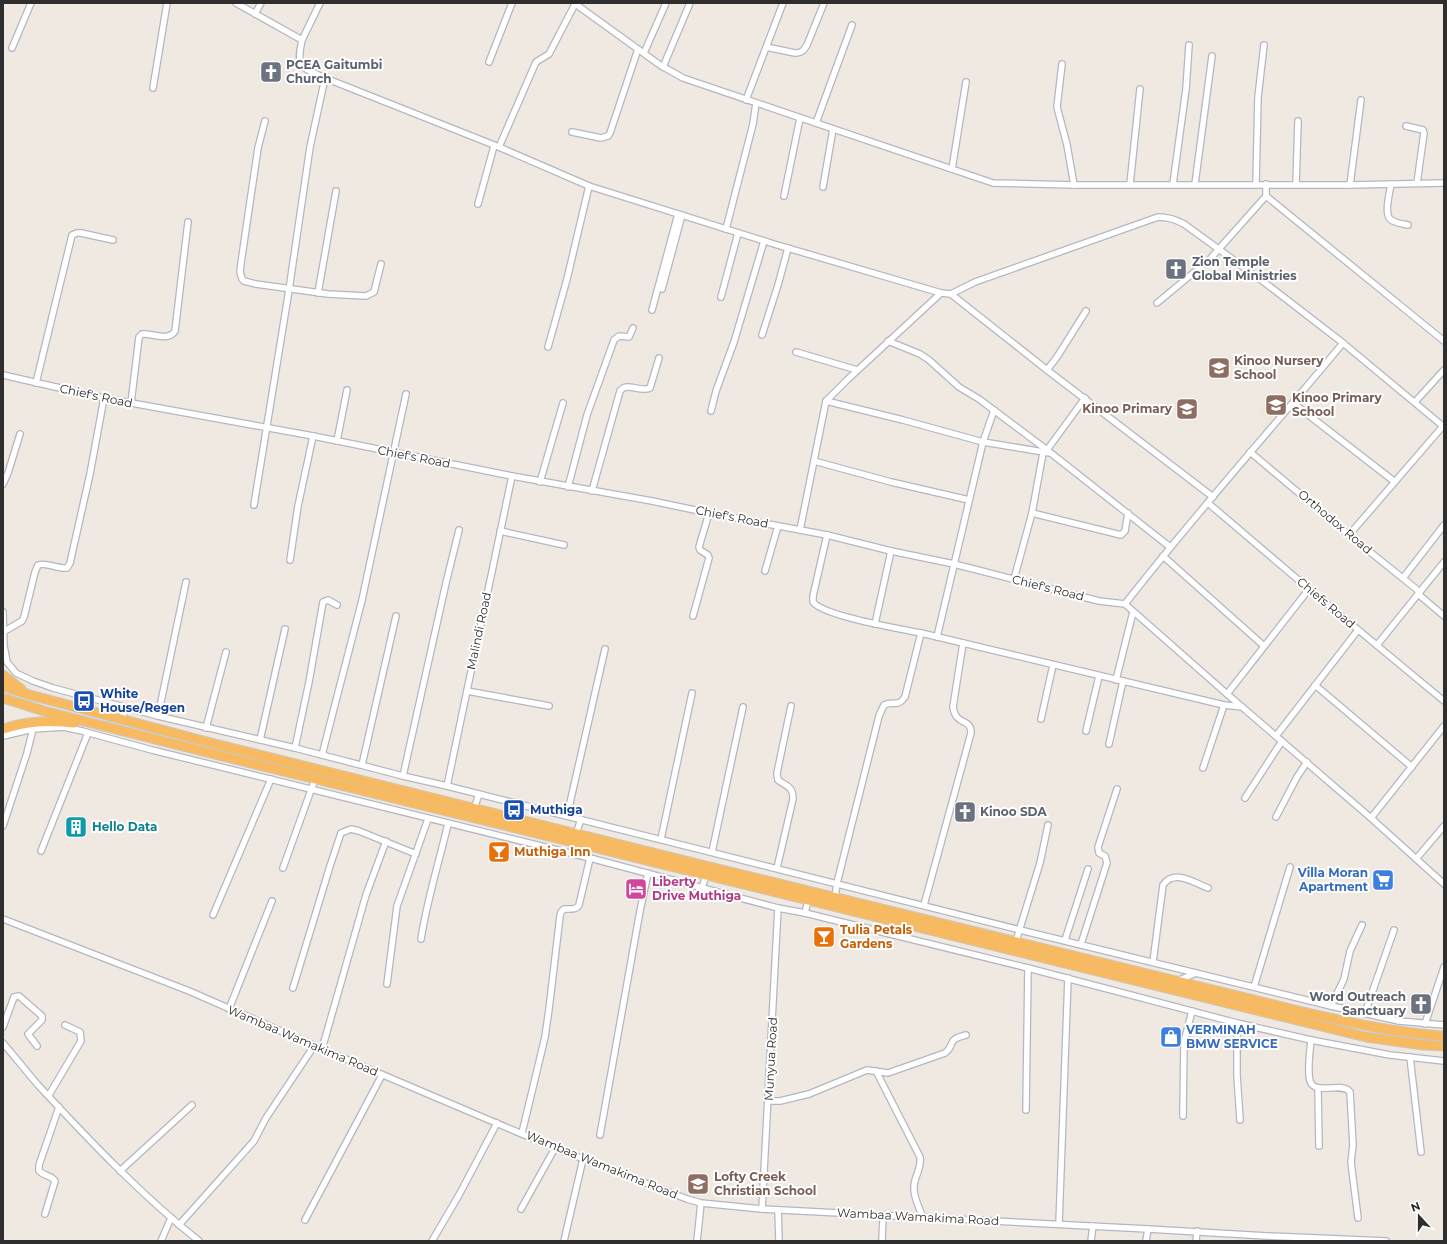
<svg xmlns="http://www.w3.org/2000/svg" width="1447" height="1244" font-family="Montserrat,sans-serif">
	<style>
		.education { fill: #f0e6d1 }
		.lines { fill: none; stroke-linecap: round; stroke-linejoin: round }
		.minor-casing { stroke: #b4b7c1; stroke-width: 8 }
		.trunk-casing { stroke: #c9c9c9; stroke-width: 11 }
		.minor { stroke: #fff; stroke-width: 5.5 }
		.trunk { stroke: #f8ba60; stroke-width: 9 }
		.labels { text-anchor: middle; stroke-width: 4; stroke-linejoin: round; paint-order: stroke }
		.worship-label { font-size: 12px; font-weight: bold; fill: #5b616d; stroke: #fff; text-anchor: start }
		.education-label { font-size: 12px; font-weight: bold; fill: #785e54; stroke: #fff; text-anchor: start }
		.street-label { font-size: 12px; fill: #2e2e2e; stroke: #fff }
		.transit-label { font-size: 12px; font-weight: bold; fill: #164399; stroke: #fff; text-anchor: start }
		.culture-label { font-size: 12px; font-weight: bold; fill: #0d838f; stroke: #fff; text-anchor: start }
		.food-label { font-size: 12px; font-weight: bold; fill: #c56008; stroke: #fff; text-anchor: start }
		.shop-label { font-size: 12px; font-weight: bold; fill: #366cbe; stroke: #fff; text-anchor: end }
		.hotel-label { font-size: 12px; font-weight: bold; fill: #b23c85; stroke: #fff; text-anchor: start }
	</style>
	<rect width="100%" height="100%" fill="#efe9e1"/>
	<path class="education" d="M1280,393L1288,399L1271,420L1260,412L1266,404L1269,407Z"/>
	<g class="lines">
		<g class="minor-casing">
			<g id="minor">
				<path d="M236,3L302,40C296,69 300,66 325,78L499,147L589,186L774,244L941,293L951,294L1047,370L1213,497"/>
				<path d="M574,3L660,65L683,78L993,183L1074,185H1350L1444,183"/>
				<path d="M255,14L261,3"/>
				<path d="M302,40L320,3"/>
				<path d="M766,47L795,53C802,53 804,50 807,45L824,3"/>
				<path d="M12,48L31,3"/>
				<path d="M644,53L666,3"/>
				<path d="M489,62L512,3"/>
				<path d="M1062,64L1057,107L1067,145L1074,185"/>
				<path d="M663,67L690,3"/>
				<path d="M153,88L167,3"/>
				<path d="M746,100L783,3"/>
				<path d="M265,121L258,148L241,263L240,272L242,279L244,281L256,284L328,294L366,296L374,292L381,264"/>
				<path d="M816,123L852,25"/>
				<path d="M1406,126L1423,130L1424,133L1417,183"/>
				<path d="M572,132L601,138L608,136L610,133L638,49"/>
				<path d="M499,147L536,62L549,54L575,4"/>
				<path d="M952,169L966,82"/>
				<path d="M1130,184L1140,89"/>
				<path d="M1173,184L1186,89L1189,45"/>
				<path d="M1195,184L1212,56"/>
				<path d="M1256,184L1258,97L1264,45"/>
				<path d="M1266,184V196L1444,341"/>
				<path d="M1296,184L1298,121"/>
				<path d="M1391,184C1390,191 1384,213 1390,219C1394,223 1403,224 1408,225"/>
				<path d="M1350,185L1361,100"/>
				<path d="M823,187L833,129"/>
				<path d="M784,196L800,118"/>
				<path d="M478,204L494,146"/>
				<path d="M726,229L753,124L756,103"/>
				<path d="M662,289L682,215"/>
				<path d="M318,293L336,191"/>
				<path d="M951,294L975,282L1158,217C1168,217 1175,219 1184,224L1264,282L1343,343L1444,427"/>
				<path d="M721,297L738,233"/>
				<path d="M1157,303L1210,259L1266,196"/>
				<path d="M652,310L678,214"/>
				<path d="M762,335L778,285L788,248"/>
				<path d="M888,341L920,354L929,360L959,387L979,399L1047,450L1170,547"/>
				<path d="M548,347L567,279L589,186"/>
				<path d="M796,352L857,370"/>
				<path d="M1047,370L1057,357L1086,311"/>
				<path d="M3,375L104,398L313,436L512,476L652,501L709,513L827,535L891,551L954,564L1099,601L1125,604C1195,514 1271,430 1343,343"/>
				<path d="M36,383L72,235L77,233H81L113,240"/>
				<path d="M826,401L903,420L983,442L1050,453"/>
				<path d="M1415,402L1444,370"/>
				<path d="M131,403L139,337L142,334C153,333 168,342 175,331L188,222"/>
				<path d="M1293,403L1395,482"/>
				<path d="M711,411L716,391L734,342L764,241"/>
				<path d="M337,441L347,390"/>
				<path d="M1047,450L1085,398"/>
				<path d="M1250,452L1349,535L1420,592"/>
				<path d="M814,461L891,482L969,500"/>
				<path d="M540,482L563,403"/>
				<path d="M3,484L8,473L20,434"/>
				<path d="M568,487L587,415L614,340L619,336L629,337L633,328"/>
				<path d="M592,491L620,391C627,381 640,393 650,388L659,358"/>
				<path d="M1208,503L1309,589L1444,701"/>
				<path d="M254,505L289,290L310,147L325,78"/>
				<path d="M1032,513L1121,535L1125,531L1128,513"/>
				<path d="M800,530L826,401L847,380L941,293"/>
				<path d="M500,531L564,545"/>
				<path d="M827,535L813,596V602C823,616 901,629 921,633L1224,705L1242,707"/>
				<path d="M1349,535L1443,426"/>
				<path d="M1163,556L1264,646"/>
				<path d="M290,560L298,506L313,436"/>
				<path d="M765,571L778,526"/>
				<path d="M1403,578L1444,525"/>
				<path d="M1014,579L1032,513L1043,453"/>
				<path d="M1418,594L1444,616"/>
				<path d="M1125,604L1227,694L1371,818L1444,884"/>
				<path d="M3,612L4,646L7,662L16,673L33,681L53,688L158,716L295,748L403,776L447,786L1020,930L1331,1006L1399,1021L1444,1025"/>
				<path d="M693,616L709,558L708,555L700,550L699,547L709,513"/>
				<path d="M875,624L891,551"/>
				<path d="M3,632L22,621L24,617L35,572L38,565C47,562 57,569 67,568L70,563L90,474L104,398"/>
				<path d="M937,637L983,442L994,410"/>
				<path d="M1377,645L1444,562"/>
				<path d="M1116,680L1133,612"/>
				<path d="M1315,685L1412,767"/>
				<path d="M467,691L549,706"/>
				<path d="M1227,694L1309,589"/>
				<path d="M78,707L82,695"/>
				<path d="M158,716L186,582"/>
				<path d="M122,719L126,707"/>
				<path d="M1041,719L1053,665"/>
				<path d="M206,728L226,652"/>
				<path d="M1086,731L1099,676"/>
				<path d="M3,736L33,729L64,727L82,731L152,750L590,858L778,908L805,913L1028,968L1237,1023L1311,1040L1390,1055L1444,1061"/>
				<path d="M1276,736L1358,630"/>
				<path d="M260,740L285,629"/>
				<path d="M1109,744L1123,681"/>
				<path d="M295,748L309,682L323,602L328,600L337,605"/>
				<path d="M322,755L362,600L406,394"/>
				<path d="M362,765L396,616"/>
				<path d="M1203,768L1224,705"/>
				<path d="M403,776L446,583L459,530"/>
				<path d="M447,786L512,476"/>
				<path d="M1245,798L1282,741"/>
				<path d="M474,809L479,794"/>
				<path d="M567,816L605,649"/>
				<path d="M1276,817L1297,777L1307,762"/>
				<path d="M1371,818L1444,726"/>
				<path d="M3,826L27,753L33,729"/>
				<path d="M576,834L581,819"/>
				<path d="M661,839L692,693"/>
				<path d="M41,851L88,733"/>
				<path d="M712,852L743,707"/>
				<path d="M1416,859L1444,826"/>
				<path d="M283,868L315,779"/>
				<path d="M777,868L793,799C793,786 787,787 778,780L777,773L791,706"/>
				<path d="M702,888L706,875"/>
				<path d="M835,898L837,883L879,716L884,705C894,700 897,708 905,697L921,633"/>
				<path d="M924,905L971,733C971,717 956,727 953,707L963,643"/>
				<path d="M805,913L808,900"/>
				<path d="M213,915L271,779"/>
				<path d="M3,919L189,991L322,1049L555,1148L687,1199L701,1203L762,1209L1148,1229L1267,1236L1386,1241"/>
				<path d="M421,939C427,900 439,862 448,824"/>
				<path d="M1065,940L1088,869"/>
				<path d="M1016,941L1040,863L1048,825"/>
				<path d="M1081,944L1107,863L1105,856L1099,853L1098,847L1117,789"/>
				<path d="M1153,962L1163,885C1174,869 1193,882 1208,888"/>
				<path d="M1177,981L1196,973"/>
				<path d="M387,984L397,906L428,819"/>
				<path d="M1254,987L1290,867"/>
				<path d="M293,988L330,866L341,833L351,829L359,831L416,854"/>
				<path d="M1331,1006L1344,979L1350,951L1362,925"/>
				<path d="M229,1009L272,901"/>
				<path d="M1365,1013L1394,930"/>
				<path d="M1237,1023V1075L1240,1120"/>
				<path d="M1425,1024L1444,967"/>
				<path d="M3,1027L14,997L19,996L42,1016V1020L28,1034L37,1046"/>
				<path d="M1311,1040C1310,1052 1307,1070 1310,1081C1315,1096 1341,1081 1350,1092L1353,1145L1351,1162L1358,1218"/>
				<path d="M3,1043C15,1057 26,1071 38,1085C89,1140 140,1194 199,1241"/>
				<path d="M322,1049L366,895L386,841"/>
				<path d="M1410,1057L1421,1152"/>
				<path d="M876,1071L920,1157C922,1169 914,1176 914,1187C913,1197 920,1209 923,1218"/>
				<path d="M1318,1088L1319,1146"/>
				<path d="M49,1095L81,1041L80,1032L65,1025"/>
				<path d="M769,1101H780L809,1094L867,1070L888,1073L945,1053C956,1045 945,1040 966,1035"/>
				<path d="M1026,1110L1028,968"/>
				<path d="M1183,1116L1184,1042L1192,1011"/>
				<path d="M522,1133L545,1037L549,1009L560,916L561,912L564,909C571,909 576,910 579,905L590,858"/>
				<path d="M600,1135L640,911L648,873"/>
				<path d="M120,1171L192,1105"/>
				<path d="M521,1209L555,1148"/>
				<path d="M762,1209L778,908"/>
				<path d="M778,1210L779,1241"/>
				<path d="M45,1214L55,1181C51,1175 44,1176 39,1171V1165L59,1107"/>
				<path d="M305,1220L382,1075"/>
				<path d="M1059,1224L1068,978"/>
				<path d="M179,1225L254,1141L266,1118L314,1046"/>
				<path d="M161,1241L171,1218"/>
				<path d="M432,1241L459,1195L497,1123"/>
				<path d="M564,1241L583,1159"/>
				<path d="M697,1241L701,1203"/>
				<path d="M882,1241L883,1216"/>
				<path d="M1091,1241L1093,1226"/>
				<path d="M1146,1241L1148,1229"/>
				<path d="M1196,1241L1197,1231"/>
			</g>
		</g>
		<g class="trunk-casing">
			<g id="trunk">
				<path d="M3,675L21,689"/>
				<path d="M3,686L30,695L215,744L702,865L1299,1011C1347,1022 1395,1033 1444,1036"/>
				<path d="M3,698L44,711L210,753L1366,1037L1423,1045L1444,1046"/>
				<path d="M3,729C26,721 50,720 74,723"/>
			</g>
		</g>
		<use href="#minor" class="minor"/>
		<use href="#trunk" class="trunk"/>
	</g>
	<defs>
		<g id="church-square" transform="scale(1.15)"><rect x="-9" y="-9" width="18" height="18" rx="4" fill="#6b7280" stroke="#fff"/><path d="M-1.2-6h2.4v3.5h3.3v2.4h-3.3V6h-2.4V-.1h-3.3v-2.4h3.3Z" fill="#fff"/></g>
		<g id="school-square" transform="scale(1.15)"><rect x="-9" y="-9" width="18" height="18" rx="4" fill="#8d6e63" stroke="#fff"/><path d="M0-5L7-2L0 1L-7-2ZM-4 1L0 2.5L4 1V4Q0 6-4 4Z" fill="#fff"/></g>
		<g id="bus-square" transform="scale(1.15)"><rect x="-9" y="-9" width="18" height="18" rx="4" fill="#1a4fb4" stroke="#fff"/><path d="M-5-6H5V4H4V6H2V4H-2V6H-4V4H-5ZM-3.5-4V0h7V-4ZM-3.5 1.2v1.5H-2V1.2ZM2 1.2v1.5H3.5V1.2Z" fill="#fff"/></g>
		<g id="building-square" transform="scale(1.15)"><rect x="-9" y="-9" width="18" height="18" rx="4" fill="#0f9aa8" stroke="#fff"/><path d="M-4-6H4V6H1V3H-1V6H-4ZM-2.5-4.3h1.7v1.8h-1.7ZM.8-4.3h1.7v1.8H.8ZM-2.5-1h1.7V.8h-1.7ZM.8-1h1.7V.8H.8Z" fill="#fff"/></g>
		<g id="bar-square" transform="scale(1.15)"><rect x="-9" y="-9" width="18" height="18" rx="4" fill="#e8710a" stroke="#fff"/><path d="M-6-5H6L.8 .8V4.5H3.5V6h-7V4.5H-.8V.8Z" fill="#fff"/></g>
		<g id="supermarket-square" transform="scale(1.15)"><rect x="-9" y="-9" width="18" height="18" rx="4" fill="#3f7fe0" stroke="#fff"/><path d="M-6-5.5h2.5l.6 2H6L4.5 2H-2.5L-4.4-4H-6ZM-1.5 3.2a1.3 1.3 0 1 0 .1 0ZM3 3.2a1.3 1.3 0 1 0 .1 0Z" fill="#fff"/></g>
		<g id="hotel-square" transform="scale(1.15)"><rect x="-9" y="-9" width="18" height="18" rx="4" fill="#d1479c" stroke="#fff"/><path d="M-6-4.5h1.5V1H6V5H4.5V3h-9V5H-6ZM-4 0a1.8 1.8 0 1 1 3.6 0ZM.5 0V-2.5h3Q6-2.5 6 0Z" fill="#fff"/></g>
		<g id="shop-square" transform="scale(1.15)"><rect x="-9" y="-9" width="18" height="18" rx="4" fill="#3f7fe0" stroke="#fff"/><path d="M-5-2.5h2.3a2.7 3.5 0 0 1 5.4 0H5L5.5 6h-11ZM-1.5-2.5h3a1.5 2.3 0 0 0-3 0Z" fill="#fff"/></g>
	</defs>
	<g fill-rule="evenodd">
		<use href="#church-square" x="271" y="72"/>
		<use href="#church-square" x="1176" y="269"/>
		<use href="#school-square" x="1219" y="368"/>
		<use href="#school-square" x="1276" y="405"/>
		<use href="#school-square" x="1187" y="409"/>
		<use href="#bus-square" x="84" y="701"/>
		<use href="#bus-square" x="514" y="810"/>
		<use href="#church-square" x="965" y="812"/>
		<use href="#building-square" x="76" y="827"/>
		<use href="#bar-square" x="499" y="852"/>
		<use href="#supermarket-square" x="1383" y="880"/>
		<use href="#hotel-square" x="636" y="889"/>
		<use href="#bar-square" x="824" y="937"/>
		<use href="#church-square" x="1421" y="1004"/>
		<use href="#shop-square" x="1171" y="1037"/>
		<use href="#school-square" x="698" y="1184"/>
	</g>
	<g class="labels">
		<g class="worship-label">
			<text x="286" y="69">PCEA Gaitumbi<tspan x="286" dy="14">Church</tspan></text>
			<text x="1192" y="266">Zion Temple<tspan x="1192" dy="14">Global Ministries</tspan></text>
			<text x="980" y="816">Kinoo SDA</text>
			<text x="1406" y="1001" text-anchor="end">Word Outreach<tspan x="1406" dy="14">Sanctuary</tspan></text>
		</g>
		<g class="education-label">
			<text x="1234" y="365">Kinoo Nursery<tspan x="1234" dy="14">School</tspan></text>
			<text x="1292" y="402">Kinoo Primary<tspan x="1292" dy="14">School</tspan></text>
			<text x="1172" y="413" text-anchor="end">Kinoo Primary</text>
			<text x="714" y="1181">Lofty Creek<tspan x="714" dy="14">Christian School</tspan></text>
		</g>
		<g class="street-label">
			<text transform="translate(96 396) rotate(12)" y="4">Chief's Road</text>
			<text transform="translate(414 457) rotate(11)" y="4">Chief's Road</text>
			<text transform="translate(732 517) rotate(11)" y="4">Chief's Road</text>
			<text transform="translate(1335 522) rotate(40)" y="4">Orthodox Road</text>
			<text transform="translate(1048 588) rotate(14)" y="4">Chief's Road</text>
			<text transform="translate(1326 603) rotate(40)" y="4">Chiefs Road</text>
			<text transform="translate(479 631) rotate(-78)" y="4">Malindi Road</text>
			<text transform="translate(303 1041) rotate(23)" y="4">Wambaa Wamakima Road</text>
			<text transform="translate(771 1059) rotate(-87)" y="4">Munyua Road</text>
			<text transform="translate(602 1165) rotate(22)" y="4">Wambaa Wamakima Road</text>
			<text transform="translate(918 1217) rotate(3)" y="4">Wambaa Wamakima Road</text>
		</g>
		<g class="transit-label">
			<text x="100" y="698">White<tspan x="100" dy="14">House/Regen</tspan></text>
			<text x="530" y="814">Muthiga</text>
		</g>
		<g class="culture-label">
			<text x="92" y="831">Hello Data</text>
		</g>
		<g class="food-label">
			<text x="514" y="856">Muthiga Inn</text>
			<text x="840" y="934">Tulia Petals<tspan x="840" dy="14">Gardens</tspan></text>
		</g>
		<g class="shop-label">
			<text x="1368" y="877">Villa Moran<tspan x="1368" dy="14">Apartment</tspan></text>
			<text x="1186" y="1034" text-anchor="start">VERMINAH<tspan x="1186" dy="14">BMW SERVICE</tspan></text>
		</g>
		<g class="hotel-label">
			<text x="652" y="886">Liberty<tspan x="652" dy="14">Drive Muthiga</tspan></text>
		</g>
	</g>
	<rect width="1447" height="1244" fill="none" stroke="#2e2e2e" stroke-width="8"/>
	<g transform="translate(1419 1216) rotate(339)" stroke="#ffffff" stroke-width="3" paint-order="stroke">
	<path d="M0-3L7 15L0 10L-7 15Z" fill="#2e2e2e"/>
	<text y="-6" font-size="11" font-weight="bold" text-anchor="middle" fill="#2e2e2e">N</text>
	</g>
</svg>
